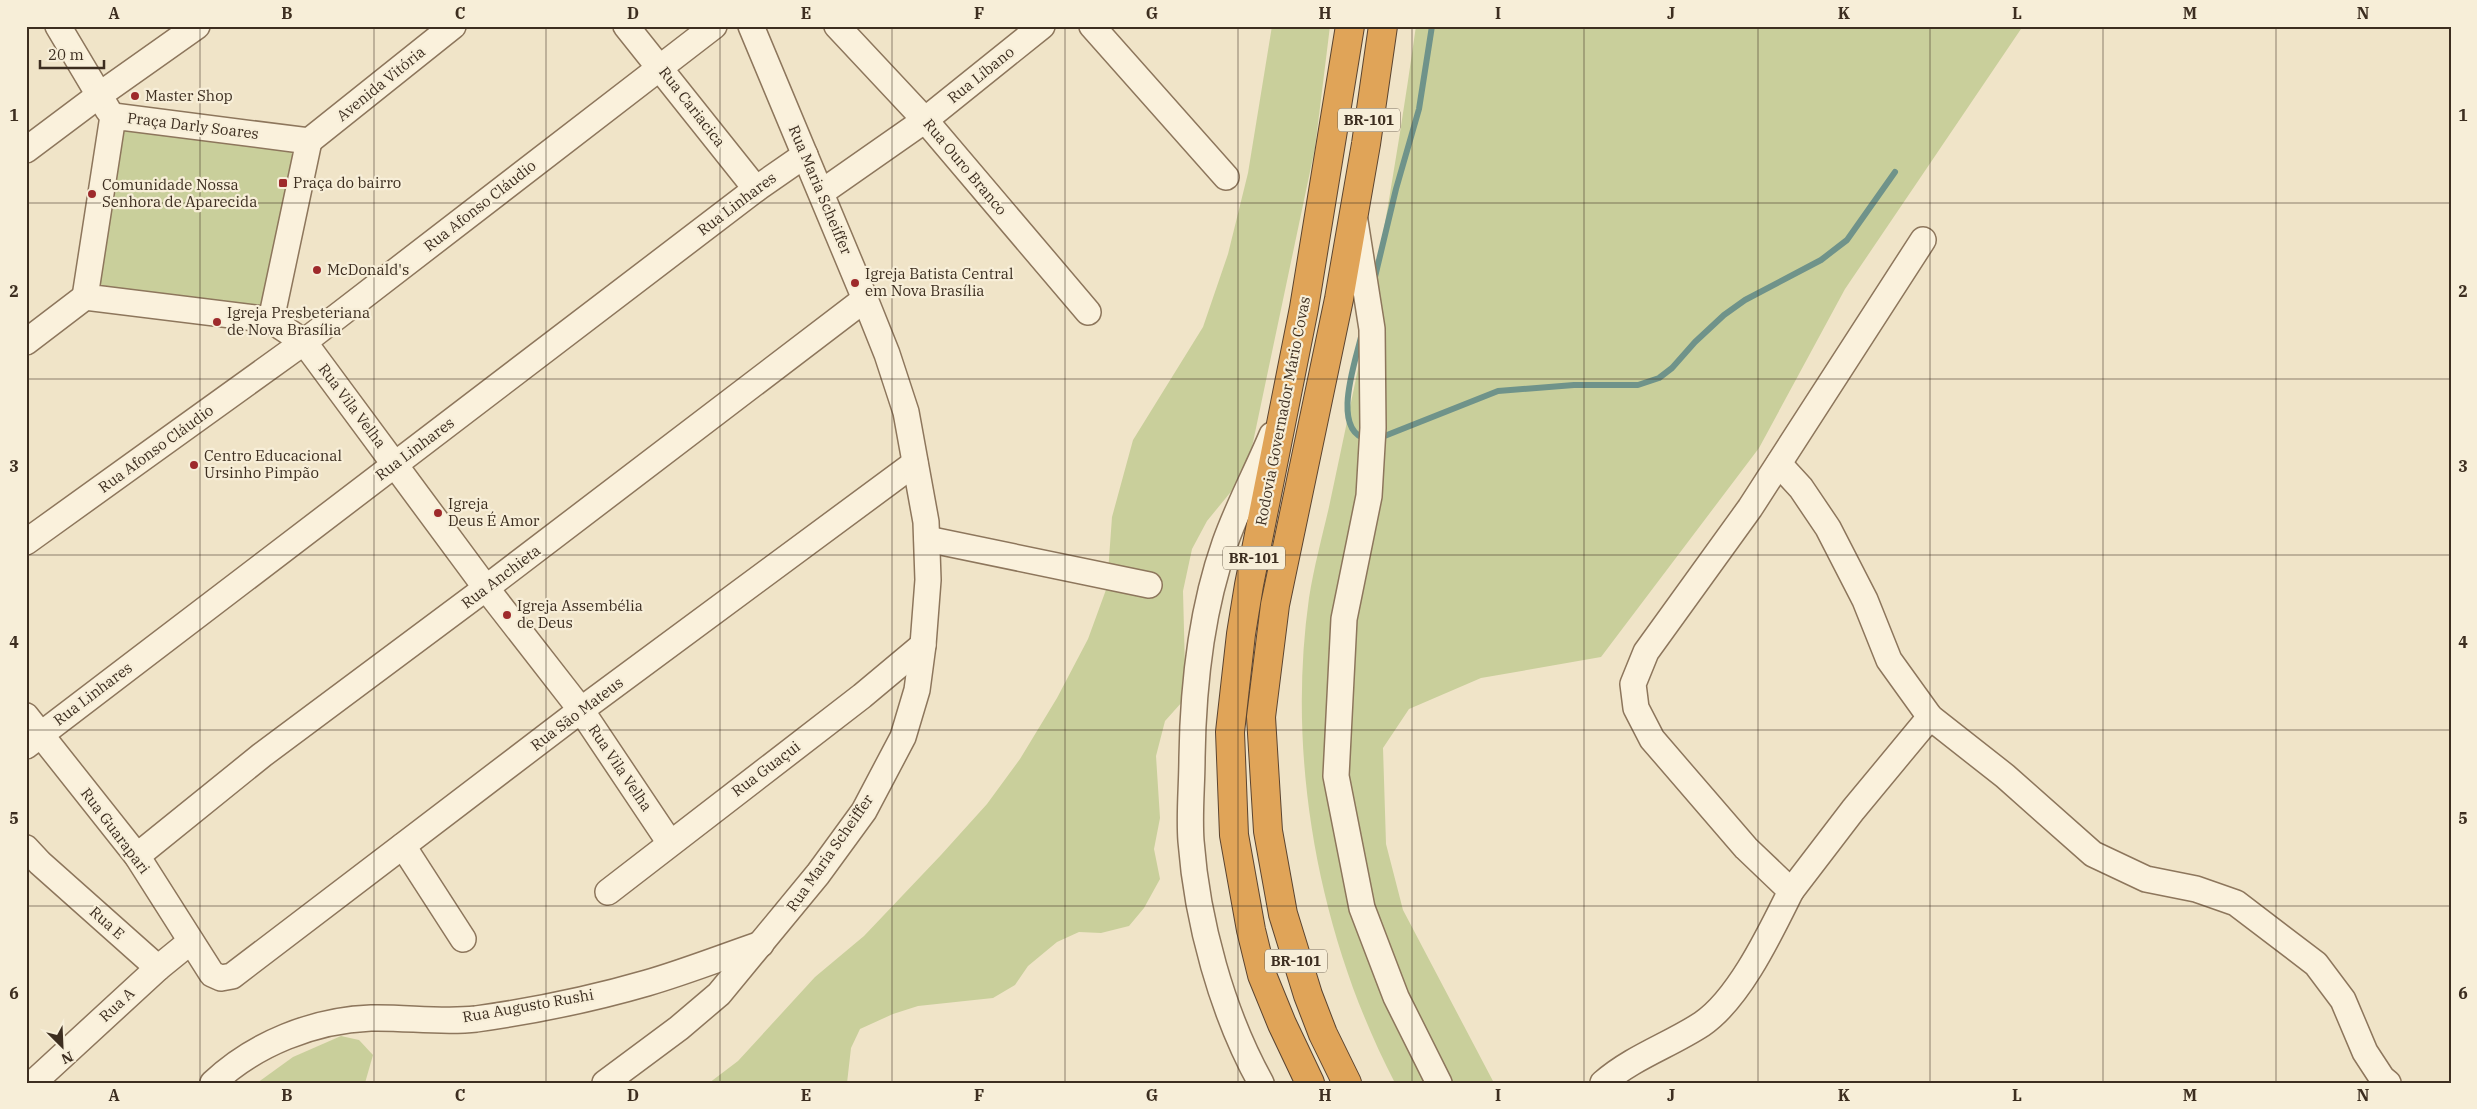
<svg xmlns="http://www.w3.org/2000/svg" width="2477" height="1109" font-family="'IBM Plex Serif',serif">
	<style>
		.green { fill: #c9cf9b }
		.lines { fill: none; stroke-linecap: round; stroke-linejoin: round }
		.stream { stroke: #6f938a; stroke-width: 6 }
		.minor-casing { stroke: #8d765c; stroke-width: 28 }
		.highway-casing { stroke: #5b4430; stroke-width: 30 }
		.minor { stroke: #faf1dc; stroke-width: 25 }
		.highway { stroke: #e0a458; stroke-width: 28 }
		.grid { fill: none; stroke: #3d2e20; stroke-width: 1; stroke-opacity: 0.55 }
		.poi-dot { fill: #9e2a2b; stroke: #f7eed8; stroke-width: 2 }
		.labels { text-anchor: middle; stroke-width: 4.5; stroke-linejoin: round; paint-order: stroke }
		.shield { fill: #f7eed8; stroke: #756857; stroke-width: 1 }
		.shield-label { font-size: 14px; font-weight: bold; fill: #3d2e20 }
		.street-label { font-size: 15px; fill: #3d2e20; stroke: #f7eed8 }
		.poi-label { font-size: 15px; fill: #3d2e20; stroke: #f7eed8; text-anchor: start }
		.neatline { fill: none; stroke: #3d2e20; stroke-width: 2 }
		.grid-label { font-size: 16px; text-anchor: middle; font-weight: bold; fill: #3d2e20 }
	</style>
	<rect width="100%" height="100%" fill="#f0e4c8"/>
	<g class="green">
		<path d="M1272,26H1330L1315,148L1252,447L1234,488L1207,521L1192,549L1183,591L1185,669L1182,702L1165,721L1156,756L1160,818L1154,849L1160,879L1144,908L1129,926L1101,933L1079,932L1057,942L1028,966L1015,985L993,998L918,1006L893,1014L860,1029L851,1048L847,1083H709L738,1061L815,977L864,936L941,855L987,804L1020,759L1057,698L1088,639L1107,587L1112,517L1133,440L1203,327L1228,254L1248,173Z"/>
		<path d="M1416,26H2023L1845,289L1759,448L1601,657L1481,678L1409,709L1383,748L1386,844L1403,910L1494,1083H1395C1319,937 1286,760 1309,598C1314,567 1322,537 1329,507C1339,460 1349,412 1359,364C1381,252 1400,139 1416,26Z"/>
		<path d="M124,130L294,152L261,306L100,286Z"/>
		<path d="M341,1036L359,1040L373,1055L365,1083H257L293,1057Z"/>
	</g>
	<g class="lines">
		<g class="stream">
			<path d="M1374,281L1396,189L1419,109L1432,26"/>
			<path d="M1361,337C1356,360 1330,431 1367,439"/>
			<path d="M1377,439L1498,391L1574,385H1638L1659,378L1672,368L1695,342L1724,315L1745,300L1821,260L1847,240L1895,172"/>
		</g>
		<g class="minor-casing">
			<g id="minor">
				<path d="M58,26L108,110"/>
				<path d="M626,26L756,189"/>
				<path d="M837,26L925,120L1088,312"/>
				<path d="M1092,26L1226,177"/>
				<path d="M309,141L453,26"/>
				<path d="M26,150L98,96L197,26"/>
				<path d="M822,192L925,120L1042,26"/>
				<path d="M1355,221L1372,329L1373,428L1369,496L1344,619L1336,776L1362,908L1396,997L1439,1083"/>
				<path d="M271,320L309,141L113,116L85,297L271,320L304,342L486,588L581,710L670,843"/>
				<path d="M26,342L85,297"/>
				<path d="M1779,464L1801,488L1828,528L1865,600L1889,660L1930,717L2005,776L2093,854L2146,879L2196,889L2236,903L2316,964L2343,1000L2365,1052L2382,1078L2388,1083"/>
				<path d="M927,539L1149,585"/>
				<path d="M26,542L304,342L714,26"/>
				<path d="M26,716L137,856L212,974L221,978L232,976L581,710L915,463"/>
				<path d="M26,746L756,189L805,155"/>
				<path d="M403,846L463,939"/>
				<path d="M26,848L40,863L158,968L190,942"/>
				<path d="M137,856L262,755L486,588L865,299"/>
				<path d="M1791,891L1853,810L1930,717"/>
				<path d="M608,892L862,696L923,645"/>
				<path d="M33,1083L158,968"/>
				<path d="M213,1083C254,1044 314,1020 371,1018C405,1017 442,1023 476,1019C533,1011 592,999 647,983C685,972 723,957 761,944"/>
				<path d="M605,1083L679,1028L719,994L818,874L864,811L903,737L917,690L923,645L928,580L926,522L906,412L887,354L865,299L751,26"/>
				<path d="M1261,1083C1222,1013 1197,921 1191,841C1189,814 1192,785 1192,758C1193,686 1201,611 1225,543C1238,506 1257,471 1272,435"/>
				<path d="M1603,1083C1633,1057 1670,1045 1702,1024C1740,998 1771,931 1791,891L1746,848L1652,739L1636,708L1633,684L1646,652L1750,508L1923,240"/>
			</g>
		</g>
		<g class="highway-casing">
			<g id="highway">
				<path d="M1310,1083L1282,1024L1262,975L1251,930L1234,835L1230,732L1241,634L1249,585L1304,308L1350,26"/>
				<path d="M1347,1083L1323,1034L1308,995L1283,914L1268,831L1261,717L1275,605L1339,299L1366,144L1383,26"/>
			</g>
		</g>
		<use href="#minor" class="minor"/>
		<use href="#highway" class="highway"/>
	</g>
	<path class="grid" d="M200,26V1083M374,26V1083M546,26V1083M720,26V1083M892,26V1083M1065,26V1083M1238,26V1083M1412,26V1083M1584,26V1083M1758,26V1083M1930,26V1083M2103,26V1083M2276,26V1083M26,203H2451M26,379H2451M26,555H2451M26,730H2451M26,906H2451"/>
	<g class="poi-dot">
		<circle cx="135" cy="96" r="5"/>
		<rect x="278" y="178" width="10" height="10" rx="2.5"/>
		<circle cx="92" cy="194" r="5"/>
		<circle cx="317" cy="270" r="5"/>
		<circle cx="855" cy="283" r="5"/>
		<circle cx="217" cy="322" r="5"/>
		<circle cx="194" cy="465" r="5"/>
		<circle cx="438" cy="513" r="5"/>
		<circle cx="507" cy="615" r="5"/>
	</g>
	<g class="labels">
		<g class="shield">
			<rect x="1338" y="108.5" width="62" height="23" rx="4"/>
			<rect x="1223" y="546.5" width="62" height="23" rx="4"/>
			<rect x="1265" y="949.5" width="62" height="23" rx="4"/>
		</g>
		<g class="shield-label">
			<text x="1369" y="125">BR-101</text>
			<text x="1254" y="563">BR-101</text>
			<text x="1296" y="966">BR-101</text>
		</g>
		<g class="street-label">
			<text transform="translate(981 75) rotate(-39)" y="5">Rua Líbano</text>
			<text transform="translate(381 84) rotate(-39)" y="5">Avenida Vitória</text>
			<text transform="translate(692 107) rotate(52)" y="5">Rua Cariacica</text>
			<text transform="translate(193 126) rotate(7)" y="5">Praça Darly Soares</text>
			<text transform="translate(965 167) rotate(50)" y="5">Rua Ouro Branco</text>
			<text transform="translate(820 190) rotate(67)" y="5">Rua Maria Scheiffer</text>
			<text transform="translate(737 204) rotate(-37)" y="5">Rua Linhares</text>
			<text transform="translate(480 206) rotate(-38)" y="5">Rua Afonso Cláudio</text>
			<text transform="translate(352 406) rotate(53)" y="5">Rua Vila Velha</text>
			<text transform="translate(1283 411) rotate(-79)" y="5">Rodovia Governador Mário Covas</text>
			<text transform="translate(156 449) rotate(-36)" y="5">Rua Afonso Cláudio</text>
			<text transform="translate(415 449) rotate(-37)" y="5">Rua Linhares</text>
			<text transform="translate(501 577) rotate(-37)" y="5">Rua Anchieta</text>
			<text transform="translate(93 694) rotate(-37)" y="5">Rua Linhares</text>
			<text transform="translate(577 714) rotate(-37)" y="5">Rua São Mateus</text>
			<text transform="translate(620 768) rotate(56)" y="5">Rua Vila Velha</text>
			<text transform="translate(766 769) rotate(-37)" y="5">Rua Guaçui</text>
			<text transform="translate(115 831) rotate(53)" y="5">Rua Guarapari</text>
			<text transform="translate(830 853) rotate(-55)" y="5">Rua Maria Scheiffer</text>
			<text transform="translate(107 923) rotate(42)" y="5">Rua E</text>
			<text transform="translate(117 1005) rotate(-43)" y="5">Rua A</text>
			<text transform="translate(528 1006) rotate(-10)" y="5">Rua Augusto Rushi</text>
		</g>
		<g class="poi-label">
			<text x="145" y="101">Master Shop</text>
			<text x="293" y="188">Praça do bairro</text>
			<text x="102" y="190">Comunidade Nossa<tspan x="102" dy="17">Senhora de Aparecida</tspan></text>
			<text x="327" y="275">McDonald's</text>
			<text x="865" y="279">Igreja Batista Central<tspan x="865" dy="17">em Nova Brasília</tspan></text>
			<text x="227" y="318">Igreja Presbeteriana<tspan x="227" dy="17">de Nova Brasília</tspan></text>
			<text x="204" y="461">Centro Educacional<tspan x="204" dy="17">Ursinho Pimpão</tspan></text>
			<text x="448" y="509">Igreja<tspan x="448" dy="17">Deus É Amor</tspan></text>
			<text x="517" y="611">Igreja Assembélia<tspan x="517" dy="17">de Deus</tspan></text>
		</g>
	</g>
	<rect width="2477" height="1109" fill="none" stroke="#f7eed8" stroke-width="55"/>
	<g transform="translate(62 1046) rotate(156)" stroke="#f7eed8" stroke-width="4" paint-order="stroke">
	<path d="M0-4L9 19L0 12L-9 19Z" fill="#3d2e20"/>
	<text y="-8" font-size="14" font-weight="bold" text-anchor="middle" fill="#3d2e20">N</text>
	</g>
	<path d="M40 60v8h64v-8" fill="none" stroke="#3d2e20" stroke-width="2.5"/>
	<text x="48" y="60" font-size="15" fill="#3d2e20" stroke="#f7eed8" stroke-width="4" paint-order="stroke">20 m</text>
	<rect x="28" y="28" width="2422" height="1054" class="neatline"/>
	<g class="grid-label">
		<text x="114" y="19">A</text>
		<text x="287" y="19">B</text>
		<text x="460" y="19">C</text>
		<text x="633" y="19">D</text>
		<text x="806" y="19">E</text>
		<text x="979" y="19">F</text>
		<text x="1152" y="19">G</text>
		<text x="1325" y="19">H</text>
		<text x="1498" y="19">I</text>
		<text x="1671" y="19">J</text>
		<text x="1844" y="19">K</text>
		<text x="2017" y="19">L</text>
		<text x="2190" y="19">M</text>
		<text x="2363" y="19">N</text>
		<text x="14" y="121">1</text>
		<text x="2463" y="121">1</text>
		<text x="14" y="297">2</text>
		<text x="2463" y="297">2</text>
		<text x="14" y="472">3</text>
		<text x="2463" y="472">3</text>
		<text x="14" y="648">4</text>
		<text x="2463" y="648">4</text>
		<text x="14" y="824">5</text>
		<text x="2463" y="824">5</text>
		<text x="14" y="999">6</text>
		<text x="2463" y="999">6</text>
		<text x="114" y="1101">A</text>
		<text x="287" y="1101">B</text>
		<text x="460" y="1101">C</text>
		<text x="633" y="1101">D</text>
		<text x="806" y="1101">E</text>
		<text x="979" y="1101">F</text>
		<text x="1152" y="1101">G</text>
		<text x="1325" y="1101">H</text>
		<text x="1498" y="1101">I</text>
		<text x="1671" y="1101">J</text>
		<text x="1844" y="1101">K</text>
		<text x="2017" y="1101">L</text>
		<text x="2190" y="1101">M</text>
		<text x="2363" y="1101">N</text>
	</g>
</svg>
